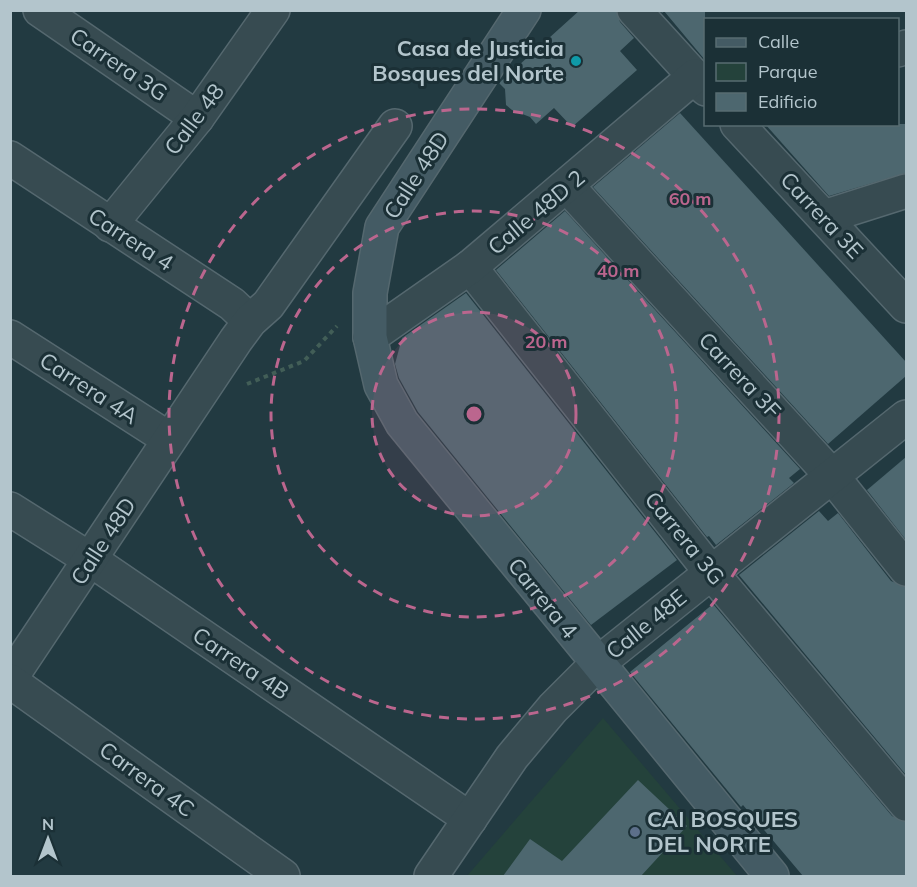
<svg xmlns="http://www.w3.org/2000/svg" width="917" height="887" font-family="Mulish,sans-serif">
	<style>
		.green { fill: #24423b }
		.building { fill: #4d676f }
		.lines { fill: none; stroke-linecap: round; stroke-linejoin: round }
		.minor-casing { stroke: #55686f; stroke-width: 36 }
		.secondary-casing { stroke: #55686f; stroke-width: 36 }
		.path { stroke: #425e57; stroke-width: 4; stroke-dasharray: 4.5 4.5; stroke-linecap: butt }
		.minor { stroke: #374b51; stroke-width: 33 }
		.secondary { stroke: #445b64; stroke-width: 33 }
		.ring { fill: none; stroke: #bb668e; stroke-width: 3; stroke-dasharray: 10 8 }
		.culture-dot { fill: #0f9aa8; stroke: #1b3036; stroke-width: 2 }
		.service-dot { fill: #5c6f8a; stroke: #1b3036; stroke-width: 2 }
		.labels { text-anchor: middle; stroke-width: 6; stroke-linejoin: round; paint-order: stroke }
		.poi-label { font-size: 22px; font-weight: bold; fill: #b3c5cc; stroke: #1b3036; text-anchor: end }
		.street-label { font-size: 22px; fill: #b3c5cc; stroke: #1b3036 }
		.centre { fill: #bb668e; stroke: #1b3036; stroke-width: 3 }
		.ring-label { font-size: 18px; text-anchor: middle; font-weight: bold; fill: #bb668e; stroke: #1b3036; stroke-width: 6; stroke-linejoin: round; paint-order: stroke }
	</style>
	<rect width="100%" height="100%" fill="#223a41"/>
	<path class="green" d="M603,718L737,876H467Z"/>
	<g class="building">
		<path d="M580,10H616L620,22L634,38L620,51L637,70L572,127L554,108L536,124L530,117L512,110L506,105L505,89L499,83Z"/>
		<path d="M660,10H705V60L664,11L662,13Z"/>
		<path d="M680,113L906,362V376L828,444L593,187Z"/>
		<path d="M765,124H906V173L829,196Z"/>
		<path d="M565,211L800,469L789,478L794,483L716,545L709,536L707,537L496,270Z"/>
		<path d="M466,293L677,560L591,625L418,412L399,378L395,364L402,338Z"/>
		<path d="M906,457V540L867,490Z"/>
		<path d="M819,511L828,521L838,513L891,581L906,587V775L739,575Z"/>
		<path d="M713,604L892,816L906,822V876H803L743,805L741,807L630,672Z"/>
		<path d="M638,780L687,826L641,876H503L530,839L562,861Z"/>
	</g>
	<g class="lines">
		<g class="minor-casing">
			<g id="minor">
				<path d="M40,10L197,118"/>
				<path d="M634,10L706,89"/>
				<path d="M898,50L906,47"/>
				<path d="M737,124L906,306"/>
				<path d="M10,158L232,304L250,321"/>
				<path d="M567,186L832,476L906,569"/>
				<path d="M824,217L906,191"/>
				<path d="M110,225L197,118L273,10"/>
				<path d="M470,267L710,571L906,804"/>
				<path d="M10,337L169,439"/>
				<path d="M370,337L470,267L695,76"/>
				<path d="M10,509L91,560L470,819"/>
				<path d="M10,679L236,340L250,321L268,305L395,126"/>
				<path d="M10,681L283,876"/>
				<path d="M431,876L512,757L553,708L597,664L906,417"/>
			</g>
		</g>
		<g class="secondary-casing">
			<path id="secondary" d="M524,10L382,227L370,293V337L381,385L402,423L772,876"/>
		</g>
		<path class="path" d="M247,384L304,361L337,326"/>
		<use href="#minor" class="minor"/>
		<use href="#secondary" class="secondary"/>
	</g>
	<circle cx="474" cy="414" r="102" fill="#bb668e" fill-opacity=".12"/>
	<g class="ring">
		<circle cx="474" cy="414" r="102"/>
		<circle cx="474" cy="414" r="203"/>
		<circle cx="474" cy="414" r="305"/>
	</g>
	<circle class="culture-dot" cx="576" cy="61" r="6"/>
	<circle class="service-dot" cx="635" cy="832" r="6"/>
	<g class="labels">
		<g class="poi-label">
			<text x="564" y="56">Casa de Justicia<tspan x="564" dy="25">Bosques del Norte</tspan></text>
			<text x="647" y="827" text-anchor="start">CAI BOSQUES<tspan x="647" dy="25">DEL NORTE</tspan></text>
		</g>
		<g class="street-label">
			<text transform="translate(119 64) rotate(34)" y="8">Carrera 3G</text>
			<text transform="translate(194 119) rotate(-53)" y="8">Calle 48</text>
			<text transform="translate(416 175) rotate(-57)" y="8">Calle 48D</text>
			<text transform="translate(536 212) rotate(-40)" y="8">Calle 48D 2</text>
			<text transform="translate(822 215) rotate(47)" y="8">Carrera 3E</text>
			<text transform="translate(131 239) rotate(33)" y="8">Carrera 4</text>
			<text transform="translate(740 375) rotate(47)" y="8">Carrera 3F</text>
			<text transform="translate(89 388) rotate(33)" y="8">Carrera 4A</text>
			<text transform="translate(685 538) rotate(51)" y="8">Carrera 3G</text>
			<text transform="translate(103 541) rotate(-57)" y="8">Calle 48D</text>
			<text transform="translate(543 598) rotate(51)" y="8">Carrera 4</text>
			<text transform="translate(646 624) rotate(-39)" y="8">Calle 48E</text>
			<text transform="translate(241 663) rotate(34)" y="8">Carrera 4B</text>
			<text transform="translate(147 779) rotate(36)" y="8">Carrera 4C</text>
		</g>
	</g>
	<circle cx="474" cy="414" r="9" class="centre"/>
	<g class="ring-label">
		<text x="690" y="205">60 m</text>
		<text x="618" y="277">40 m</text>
		<text x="546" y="348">20 m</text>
	</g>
	<rect width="917" height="887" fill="none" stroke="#b3c5cc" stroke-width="24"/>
	<rect x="704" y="18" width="195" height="108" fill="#1b3036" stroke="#586c72" stroke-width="1.5"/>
	<rect x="716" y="38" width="30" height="9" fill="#445b64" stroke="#586c72" stroke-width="1.5"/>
	<text x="758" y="48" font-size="18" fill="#b3c5cc">Calle</text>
	<rect x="716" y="63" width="30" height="18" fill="#24423b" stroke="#586c72" stroke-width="1.5"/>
	<text x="758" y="78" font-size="18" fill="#b3c5cc">Parque</text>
	<rect x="716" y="93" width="30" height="18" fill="#4d676f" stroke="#586c72" stroke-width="1.5"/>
	<text x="758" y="108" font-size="18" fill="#b3c5cc">Edificio</text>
	<g transform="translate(48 839)" stroke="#1b3036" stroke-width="4.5" paint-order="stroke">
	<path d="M0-4.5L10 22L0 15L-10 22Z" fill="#b3c5cc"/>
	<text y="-9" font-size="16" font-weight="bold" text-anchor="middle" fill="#b3c5cc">N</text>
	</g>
</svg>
